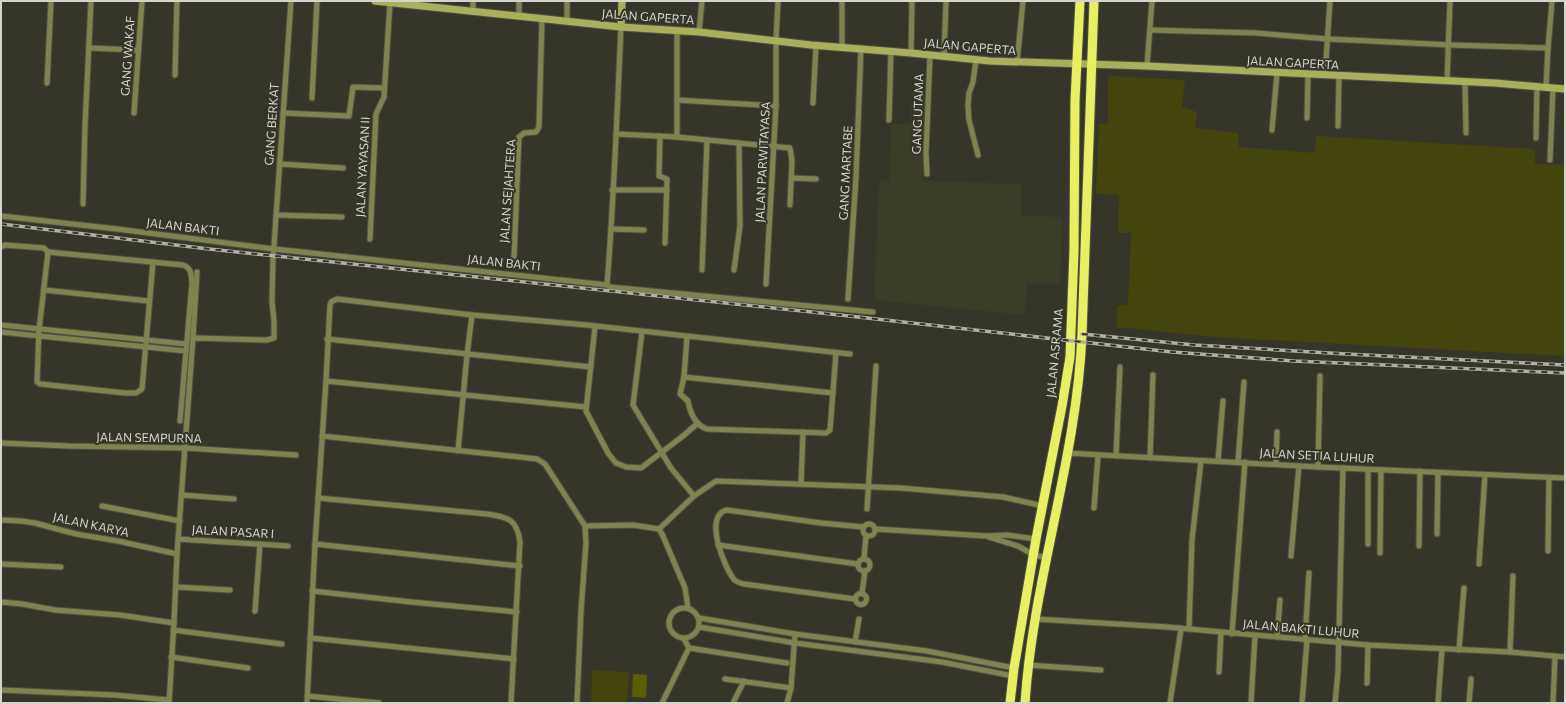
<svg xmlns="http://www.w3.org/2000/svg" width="1566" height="704" font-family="Commissioner,sans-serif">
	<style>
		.built { fill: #3b3d29 }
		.green { fill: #43450d }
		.water { fill: #5b5e01 }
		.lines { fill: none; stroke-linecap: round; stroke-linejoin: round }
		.street-casing { stroke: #515246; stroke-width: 7 }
		.secondary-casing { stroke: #515246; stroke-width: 9 }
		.highway-casing { stroke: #515246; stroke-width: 11 }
		.street { stroke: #80834f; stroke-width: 5 }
		.secondary { stroke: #aaaf59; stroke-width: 7 }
		.highway { stroke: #e8ef62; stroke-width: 9 }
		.rail-casing { stroke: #afb0a7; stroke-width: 3.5 }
		.rail { stroke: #353629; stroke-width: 2; stroke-dasharray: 6; stroke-linecap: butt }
		.labels { text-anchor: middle; stroke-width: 4; stroke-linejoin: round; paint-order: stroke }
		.street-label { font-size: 12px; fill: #d3d4cc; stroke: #353629 }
	</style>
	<rect width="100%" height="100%" fill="#353629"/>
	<path class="built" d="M912,89L928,90L923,181L1022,184L1021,216L1063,217L1060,284L1027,283L1025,315L874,300L879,180L889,181L891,124H910Z"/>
	<g class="green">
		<path d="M1108,76L1185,80L1182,107L1197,112L1195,128L1238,133L1239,147L1315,153L1316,136L1535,149V164L1565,165V356L1213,337L1117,327V306L1128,304L1131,233H1118L1119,195L1096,194L1099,124H1108Z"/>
		<path d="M592,670L629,672L627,703H591Z"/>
	</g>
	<path class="water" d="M633,674L647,675L646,698L632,697Z"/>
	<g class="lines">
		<g class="street-casing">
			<g id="street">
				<path d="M473,12V1"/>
				<path d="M519,16V1"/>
				<path d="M567,21V1"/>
				<path d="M1150,30L1256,33L1328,39L1452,45L1548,48"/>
				<path d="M699,32L702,1"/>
				<path d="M842,47V1"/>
				<path d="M89,48L137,50"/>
				<path d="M911,53L912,1"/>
				<path d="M944,56L946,1"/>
				<path d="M976,60L973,82L969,93L968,106L969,120L978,155"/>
				<path d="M1017,63L1023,1"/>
				<path d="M1147,66L1152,1"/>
				<path d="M175,75L177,1"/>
				<path d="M1325,75L1330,1"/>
				<path d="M1447,81L1450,1"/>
				<path d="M1465,82L1466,133"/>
				<path d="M47,83L51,1"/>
				<path d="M1546,87L1548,48L1552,1"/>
				<path d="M312,98L317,1"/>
				<path d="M677,100L776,106"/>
				<path d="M813,103L816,45"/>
				<path d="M134,113L142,1"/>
				<path d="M283,113L349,116L353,87L384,88"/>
				<path d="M1307,118L1308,75"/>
				<path d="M889,120L891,51"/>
				<path d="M1338,126L1339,76"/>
				<path d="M1272,130L1277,73"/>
				<path d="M616,134L677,137L790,148L792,161L790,205"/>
				<path d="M660,136L659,176L667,179L665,243"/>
				<path d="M677,137V31"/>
				<path d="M1536,138L1537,86"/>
				<path d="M1550,160L1553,88"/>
				<path d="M280,164L343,168"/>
				<path d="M927,174L926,153L930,55"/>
				<path d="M792,178L816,179"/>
				<path d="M612,190H667"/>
				<path d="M83,204L85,126L91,1"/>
				<path d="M277,215L342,217"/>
				<path d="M1,216L117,229L274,249L607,285L610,287L873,312"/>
				<path d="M611,229L644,230"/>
				<path d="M370,239L376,114L384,97L390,3"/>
				<path d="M1,247L5,245L44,248L48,252L183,265C192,268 191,275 192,283L180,421"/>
				<path d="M48,252L39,330L37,382L40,384L125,393H136L142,389L153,262"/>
				<path d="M514,257L519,137L524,133L536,132L539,127L542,19"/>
				<path d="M702,270L707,140"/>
				<path d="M734,270L740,226L739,143"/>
				<path d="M766,284L776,106V40L778,1"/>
				<path d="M607,285C614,199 617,113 621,27"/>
				<path d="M44,290L149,301"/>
				<path d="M848,299L856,177L861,48"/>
				<path d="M1,325L186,344"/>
				<path d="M595,327L586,411L608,453L616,463L626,467L641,468L683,436L698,423"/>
				<path d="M1,332L186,351"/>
				<path d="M642,332L633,405L671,468L694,496"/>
				<path d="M687,337L684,377L680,394L688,401C690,412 695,425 707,429L826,433L830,430L836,353"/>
				<path d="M193,338L197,272"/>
				<path d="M327,339L591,367"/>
				<path d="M684,377L833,393"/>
				<path d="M326,381L586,407"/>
				<path d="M322,436L520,457L537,459L545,464L585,526L633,525L659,529L663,536L685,588L688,608"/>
				<path d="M1,443L69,446L185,448L296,455"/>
				<path d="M458,451L467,355L472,315"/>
				<path d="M1067,453L1318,467L1565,478"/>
				<path d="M1116,456L1120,367"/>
				<path d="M1150,458L1153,375"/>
				<path d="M1218,461L1223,401"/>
				<path d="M1238,462L1244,382"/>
				<path d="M1276,464L1277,432"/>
				<path d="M1318,467L1320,376"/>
				<path d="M1368,470V544"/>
				<path d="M801,484L803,432"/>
				<path d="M182,495L234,499"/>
				<path d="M318,498L487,514C508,517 517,519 520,542L511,703"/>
				<path d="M102,506L180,521"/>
				<path d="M1094,508L1098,456"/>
				<path d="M867,509L876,366"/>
				<path d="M1,520L21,521L35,523L76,534L118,541L177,554"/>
				<circle cx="869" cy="530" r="6"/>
				<path d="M659,529L694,496L716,481L901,488L1003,497L1043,506"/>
				<path d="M875,529L987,536L1007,535L1036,539"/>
				<path d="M1437,534L1438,473"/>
				<path d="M989,537L1018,546L1034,555L1047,558"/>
				<path d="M178,539L288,546"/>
				<path d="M315,544L520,566"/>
				<path d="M718,545L858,564"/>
				<path d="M1419,546L1420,471"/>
				<path d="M1548,551L1549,478"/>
				<path d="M1380,553L1381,470"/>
				<path d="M1291,556L1299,466"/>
				<path d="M864,558L866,536"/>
				<circle cx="864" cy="565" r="6"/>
				<path d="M1,564L61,567"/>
				<path d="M1479,564L1485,475"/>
				<path d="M176,587L230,590"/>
				<path d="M312,591L411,602L517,612"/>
				<path d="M862,593L865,571"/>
				<circle cx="861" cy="599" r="5.5"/>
				<path d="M855,599L744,584C740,583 735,582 733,578C724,566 703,515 727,510L821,523L863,527"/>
				<path d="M1,602L22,604L55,610L120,615L174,623"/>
				<circle cx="684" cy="623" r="15"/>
				<path d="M255,611L260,544"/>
				<path d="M699,618L795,634L927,651L1014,668"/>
				<path d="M1035,619L1167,627L1368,645L1510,652L1565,657"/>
				<path d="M699,627L795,643L942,662L1013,676"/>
				<path d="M1189,629L1192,540L1201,461"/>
				<path d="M173,630L282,644"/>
				<path d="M1232,634L1245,462"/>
				<path d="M1277,637L1280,600"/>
				<path d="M310,638L514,659"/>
				<path d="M1305,639L1309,573"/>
				<path d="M855,642L859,619"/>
				<path d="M689,648L787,663"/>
				<path d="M1459,650L1464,588"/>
				<path d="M1510,652L1513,576"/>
				<path d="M171,657L248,668"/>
				<path d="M1027,665L1101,670"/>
				<path d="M1219,672L1221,633"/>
				<path d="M725,679L791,688"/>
				<path d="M1367,683L1368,645"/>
				<path d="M1,690L114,695L168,700"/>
				<path d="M307,696L379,703"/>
				<path d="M169,703L174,623L177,554L193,338L267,340L274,338V321L272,301L273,260L291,1"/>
				<path d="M307,703L315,544L326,381L330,305L331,302L337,299L472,315L587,325L850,354"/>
				<path d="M577,703L581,611L586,543L585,526"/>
				<path d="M662,703L689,648L684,639"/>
				<path d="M733,703L744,681"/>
				<path d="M787,703L791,688L795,634"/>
				<path d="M1170,703L1181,629"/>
				<path d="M1251,703L1255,636"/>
				<path d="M1302,703L1307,640"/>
				<path d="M1335,703L1338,672L1343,468"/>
				<path d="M1438,703L1442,649"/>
				<path d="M1469,703L1471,679"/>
				<path d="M1553,703L1555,656"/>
			</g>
		</g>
		<g class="secondary-casing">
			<g id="secondary">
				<path d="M375,1L621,27L699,32L811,45L911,53L990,61L1147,66L1495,83L1565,89"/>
				<path d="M621,27L622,1"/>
			</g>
		</g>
		<g class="highway-casing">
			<g id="highway">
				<path d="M1010,703L1014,668L1036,539L1062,406L1070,357L1074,251L1075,100L1080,1"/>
				<path d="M1025,703C1033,579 1077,459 1082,334L1094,1"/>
			</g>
		</g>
		<use href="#street" class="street"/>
		<use href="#secondary" class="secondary"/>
		<use href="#highway" class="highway"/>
		<g class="rail-casing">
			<g id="rail">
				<path d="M1,224L209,249L840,315L1172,352L1294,361L1565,373"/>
				<path d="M1082,334L1194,345L1346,354L1565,365"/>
			</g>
		</g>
		<use href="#rail" class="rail"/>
	</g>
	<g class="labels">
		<g class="street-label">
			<text transform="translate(648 17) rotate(4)" y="4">JALAN GAPERTA</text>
			<text transform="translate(970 47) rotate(5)" y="4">JALAN GAPERTA</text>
			<text transform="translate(128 56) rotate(-86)" y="4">GANG WAKAF</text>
			<text transform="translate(1293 63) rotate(3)" y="4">JALAN GAPERTA</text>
			<text transform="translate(918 114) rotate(-88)" y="4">GANG UTAMA</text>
			<text transform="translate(272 124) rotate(-86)" y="4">GANG BERKAT</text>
			<text transform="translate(763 162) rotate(-87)" y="4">JALAN PARWITAYASA</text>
			<text transform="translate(363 167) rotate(-87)" y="4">JALAN YAYASAN II</text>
			<text transform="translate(846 173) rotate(-87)" y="4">GANG MARTABE</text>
			<text transform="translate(508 191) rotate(-86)" y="4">JALAN SEJAHTERA</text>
			<text transform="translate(183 227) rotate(7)" y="4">JALAN BAKTI</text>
			<text transform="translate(504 263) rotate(6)" y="4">JALAN BAKTI</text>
			<text transform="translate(1055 353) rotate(-85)" y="4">JALAN ASRAMA</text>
			<text transform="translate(149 438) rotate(1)" y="4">JALAN SEMPURNA</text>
			<text transform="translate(1317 456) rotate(3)" y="4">JALAN SETIA LUHUR</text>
			<text transform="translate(91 525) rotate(12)" y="4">JALAN KARYA</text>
			<text transform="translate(233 532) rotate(3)" y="4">JALAN PASAR I</text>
			<text transform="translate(1301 629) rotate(5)" y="4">JALAN BAKTI LUHUR</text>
		</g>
	</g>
	<rect width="1566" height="704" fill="none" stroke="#d3d4cc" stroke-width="4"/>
</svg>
